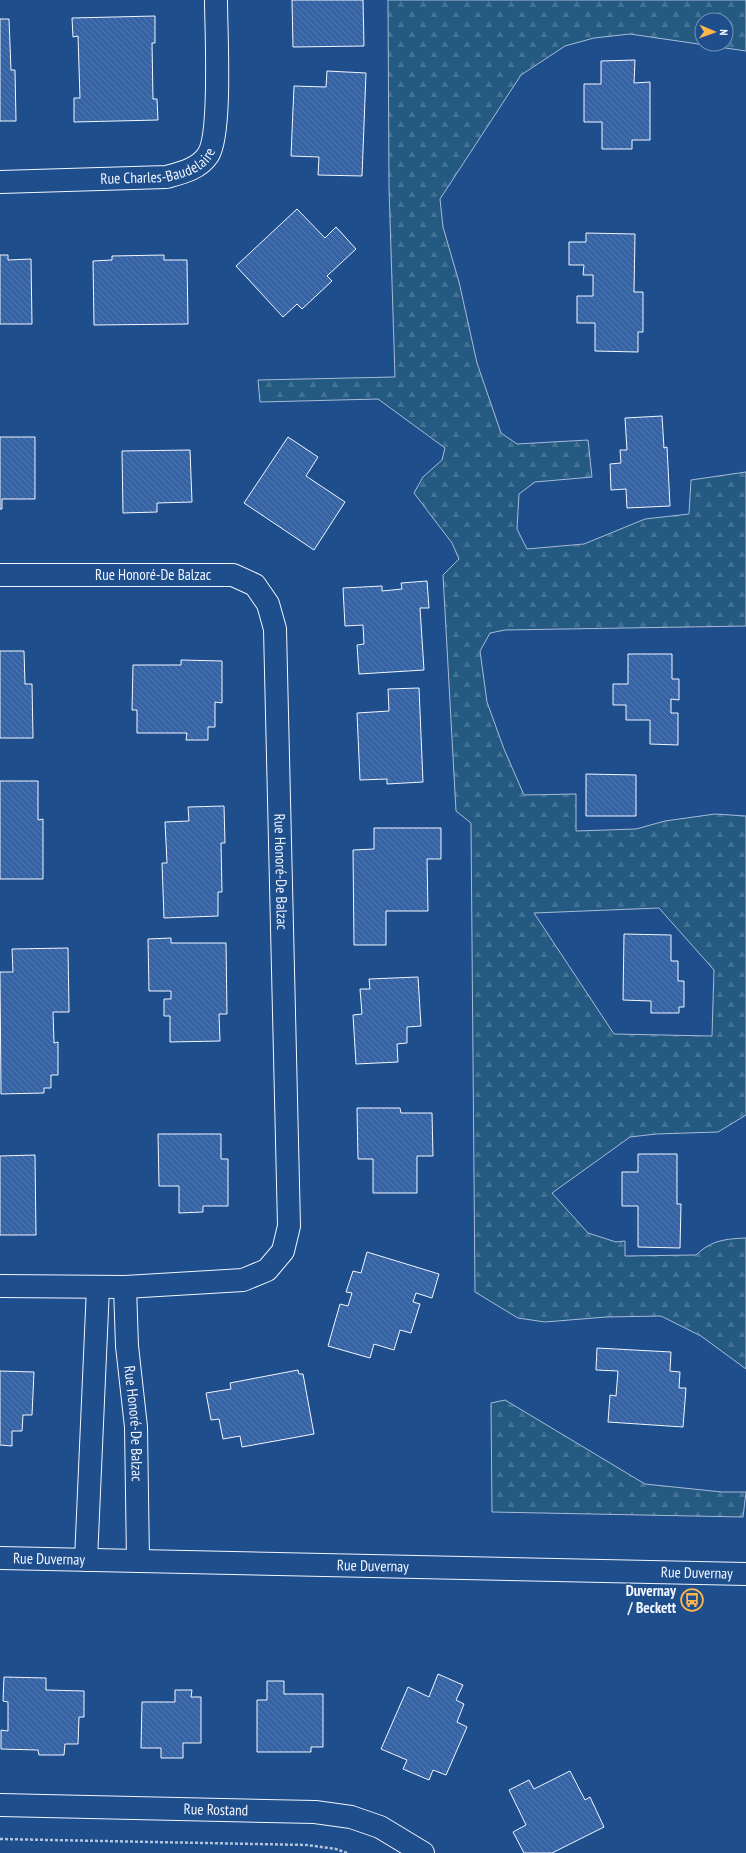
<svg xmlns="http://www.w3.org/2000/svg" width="746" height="1853" font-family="'PT Sans Narrow',sans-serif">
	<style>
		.forest { fill: url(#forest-firs); stroke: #a8bbd7; fill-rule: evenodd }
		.building { fill: url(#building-back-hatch); stroke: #f2f6ff }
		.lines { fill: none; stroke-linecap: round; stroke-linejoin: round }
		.minor-casing { stroke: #f2f6ff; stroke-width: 24 }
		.path { stroke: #b3c4dc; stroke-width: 2.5; stroke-dasharray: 3 2; stroke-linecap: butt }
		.minor { stroke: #1f4e8c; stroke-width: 22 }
		.labels { text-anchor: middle; stroke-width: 3; stroke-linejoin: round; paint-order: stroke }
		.street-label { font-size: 15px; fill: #f2f6ff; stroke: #1f4e8c }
		.poi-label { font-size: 15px; font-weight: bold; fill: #f2f6ff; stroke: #1f4e8c; text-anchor: end }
	</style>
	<defs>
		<pattern id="forest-firs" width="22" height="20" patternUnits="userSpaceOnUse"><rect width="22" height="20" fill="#245a82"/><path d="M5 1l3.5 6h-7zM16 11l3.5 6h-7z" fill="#447295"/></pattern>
		<pattern id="building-back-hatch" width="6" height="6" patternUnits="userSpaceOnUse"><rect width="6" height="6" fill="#3563a3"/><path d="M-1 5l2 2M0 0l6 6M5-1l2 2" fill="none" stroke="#537ab1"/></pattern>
	</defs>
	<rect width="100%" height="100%" fill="#1f4e8c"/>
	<g class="forest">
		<path d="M388,0H746V51L630,34L594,38L565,46L521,75L440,199L443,227L459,282L477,363L501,433L517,444L588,440L592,477L535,482L519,494L517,529L527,549L584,544L645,519L689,514L691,480L746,472V626L505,630L490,633L480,651L487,702L504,749L524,795L576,794V831L636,829L665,821L715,814L746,816V1115L718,1132L656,1134L630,1137L552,1193L588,1233L616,1242L625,1241V1256L696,1255C712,1240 725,1239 746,1238V1369L701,1336L661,1316L606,1317L545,1322L518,1318L475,1292L471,823L456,811L443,575L459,559L452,543L414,493L423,477L442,460L445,448L378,399L260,402L258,380L395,377L389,187ZM702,20H726V44H702ZM659,908L714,970L712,1036L614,1034L534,913Z"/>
		<path d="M505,1400L645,1484L722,1492H746L743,1517L492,1512L491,1403Z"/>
	</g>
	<g class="building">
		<path d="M292,0H363L364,46L293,47Z"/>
		<path d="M155,16V43H152L153,99H157L158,120L74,122V98H80L78,36L73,37L72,18Z"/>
		<path d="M0,19H9L11,70H15L16,121H0Z"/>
		<path d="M635,60L634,83L650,82V140H632V149H602V122H584V84H601V61Z"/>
		<path d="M327,71L366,73L362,176L318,175L319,157L291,156L294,86L326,87Z"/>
		<path d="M297,209L325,238L336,227L356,249L327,276L332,281L302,309L297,304L283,317L236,266Z"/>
		<path d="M586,233L635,234L634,292H643V332H638V352L595,351V323H577V296H593V275H583L584,265H569V242H586Z"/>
		<path d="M0,255H8V260L31,259L32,324H0Z"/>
		<path d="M164,255V260H187L188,324L94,325L93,261L112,260V256Z"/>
		<path d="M662,416L664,448L667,447L670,506L627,508L626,489L611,490L610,464L621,463L620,450H627L625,418Z"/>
		<path d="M0,437H35V499H2V509H0Z"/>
		<path d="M288,437L318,457L306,476L345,502L314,550L244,503Z"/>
		<path d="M190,450L192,502L157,503V512L123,513L122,451Z"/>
		<path d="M427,581L429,608H420L424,670L359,674L357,645L364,644L363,625L345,626L343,588L382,586V591L402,589L401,583Z"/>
		<path d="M0,651H24L25,684H32L33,738H0Z"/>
		<path d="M628,654H672V679H679V700L671,699V713H678V745L650,744V720H626V705H613V684H628Z"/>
		<path d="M181,660L222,661V703L215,702V727H208V740H186L187,733H137V710H132L133,665H181Z"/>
		<path d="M419,688L423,782L387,784V779L360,780L357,713L389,711L388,689Z"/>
		<path d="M586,774L636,775V816H586Z"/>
		<path d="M0,781H38V820L43,819V879H0Z"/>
		<path d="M224,806L225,843H221L222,892H218V916L164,918L162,863H167L165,822L189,821L188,807Z"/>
		<path d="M374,828H441V859H427L428,911H386V945H354L353,850L374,849Z"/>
		<path d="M624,934L671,935V961H678V981H684V1007H679V1013H651V1001L623,1000Z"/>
		<path d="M171,938V943H226L227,1014H219L220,1041L170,1042V1016H164V999H171V991H149L148,939Z"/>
		<path d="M68,948L69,1012H53L54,1043L58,1042V1075H51V1088H44V1093L1,1094L0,972H13L12,949Z"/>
		<path d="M418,977L421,1026L407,1027V1043L397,1044L398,1062L356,1064L353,1015L362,1014L360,989H370L369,979Z"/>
		<path d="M357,1108H400L401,1113H432L433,1156H417V1193H373V1159H358Z"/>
		<path d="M158,1134H221V1159H228V1206H203V1212L179,1213V1186H159Z"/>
		<path d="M638,1154H677V1204H681L680,1248L638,1247V1206H622V1172H638Z"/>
		<path d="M35,1155L36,1235H0V1156Z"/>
		<path d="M367,1252L439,1274L432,1298L416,1293L413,1302L420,1304L411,1333L400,1330L394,1350L374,1344L370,1358L328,1346L340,1304L348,1306L352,1293L346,1292L353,1271L361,1273Z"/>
		<path d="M597,1348L671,1352L670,1371L680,1372L679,1388H686L683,1427L608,1422L610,1395L616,1396L618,1371L596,1370Z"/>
		<path d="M298,1370L299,1374H303L314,1434L242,1447L240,1436L223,1439L219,1419L211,1420L206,1393L231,1389L230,1383Z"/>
		<path d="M0,1371L34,1372L32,1415H23L22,1431H12V1446L0,1445Z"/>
		<path d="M438,1674L463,1685L456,1700L464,1704L457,1722L467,1727L446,1775L433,1770L429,1780L403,1769L407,1760L381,1749L408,1687L429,1697Z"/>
		<path d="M4,1677L46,1678V1690L84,1691V1717H79L78,1744H65L64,1755H39L38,1750L1,1749V1730L8,1731V1702L3,1701Z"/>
		<path d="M267,1681H284V1694H323V1747H311V1752H257V1700H267Z"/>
		<path d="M175,1690H192L191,1697H201V1743H183V1758H161V1748H141L142,1702H175Z"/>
		<path d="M570,1771L585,1800L590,1797L604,1827L552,1853H524L513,1832L526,1825L509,1790L529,1780L534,1789Z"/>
	</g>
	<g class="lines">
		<g class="minor-casing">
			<g id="minor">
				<path id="s1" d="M0,182L166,177C181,173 199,169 208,155C222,134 216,30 216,0"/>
				<path id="s2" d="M0,575H233L255,585L268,604L275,629L289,1226L283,1251L267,1270L243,1280L125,1287L0,1286"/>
				<path id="s3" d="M125,1287L127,1346L136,1427L138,1561"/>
				<path id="s4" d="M0,1558L746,1574"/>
				<path d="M86,1560L98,1287"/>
				<path id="s5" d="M0,1805L315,1812L351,1817L380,1827L423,1853"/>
			</g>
		</g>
		<path class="path" d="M0,1839L307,1845L336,1849L347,1853"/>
		<use href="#minor" class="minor"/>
	</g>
	<defs>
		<g id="bus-ring" transform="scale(1.15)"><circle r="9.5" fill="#1f4e8c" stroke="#ffb74d" stroke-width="1.5"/><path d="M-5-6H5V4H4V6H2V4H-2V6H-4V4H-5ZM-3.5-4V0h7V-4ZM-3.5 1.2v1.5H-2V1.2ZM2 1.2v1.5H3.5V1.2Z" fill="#ffb74d"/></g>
	</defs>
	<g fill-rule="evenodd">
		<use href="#bus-ring" x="692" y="1600"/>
	</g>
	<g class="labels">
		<g class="street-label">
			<text dy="5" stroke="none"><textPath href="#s1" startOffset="161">Rue Charles-Baudelaire</textPath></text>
			<text dy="5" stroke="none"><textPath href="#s2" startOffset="153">Rue Honoré-De Balzac</textPath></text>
			<text dy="5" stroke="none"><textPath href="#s2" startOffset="549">Rue Honoré-De Balzac</textPath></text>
			<text dy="5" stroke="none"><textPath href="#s3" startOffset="137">Rue Honoré-De Balzac</textPath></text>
			<text dy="5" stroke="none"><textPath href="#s4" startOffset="49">Rue Duvernay</textPath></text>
			<text dy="5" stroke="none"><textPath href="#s4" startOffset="373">Rue Duvernay</textPath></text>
			<text dy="5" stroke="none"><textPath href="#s4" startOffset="697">Rue Duvernay</textPath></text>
			<text dy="5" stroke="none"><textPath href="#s5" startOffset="216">Rue Rostand</textPath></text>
		</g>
		<g class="poi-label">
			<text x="676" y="1596">Duvernay<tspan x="676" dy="17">/ Beckett</tspan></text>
		</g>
	</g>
	<g transform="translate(714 32) rotate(92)"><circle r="19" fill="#1f4e8c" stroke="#7391ba"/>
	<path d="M0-3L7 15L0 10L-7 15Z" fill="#ffb74d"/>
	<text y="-6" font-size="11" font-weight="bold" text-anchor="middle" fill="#f2f6ff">N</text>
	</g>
</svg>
